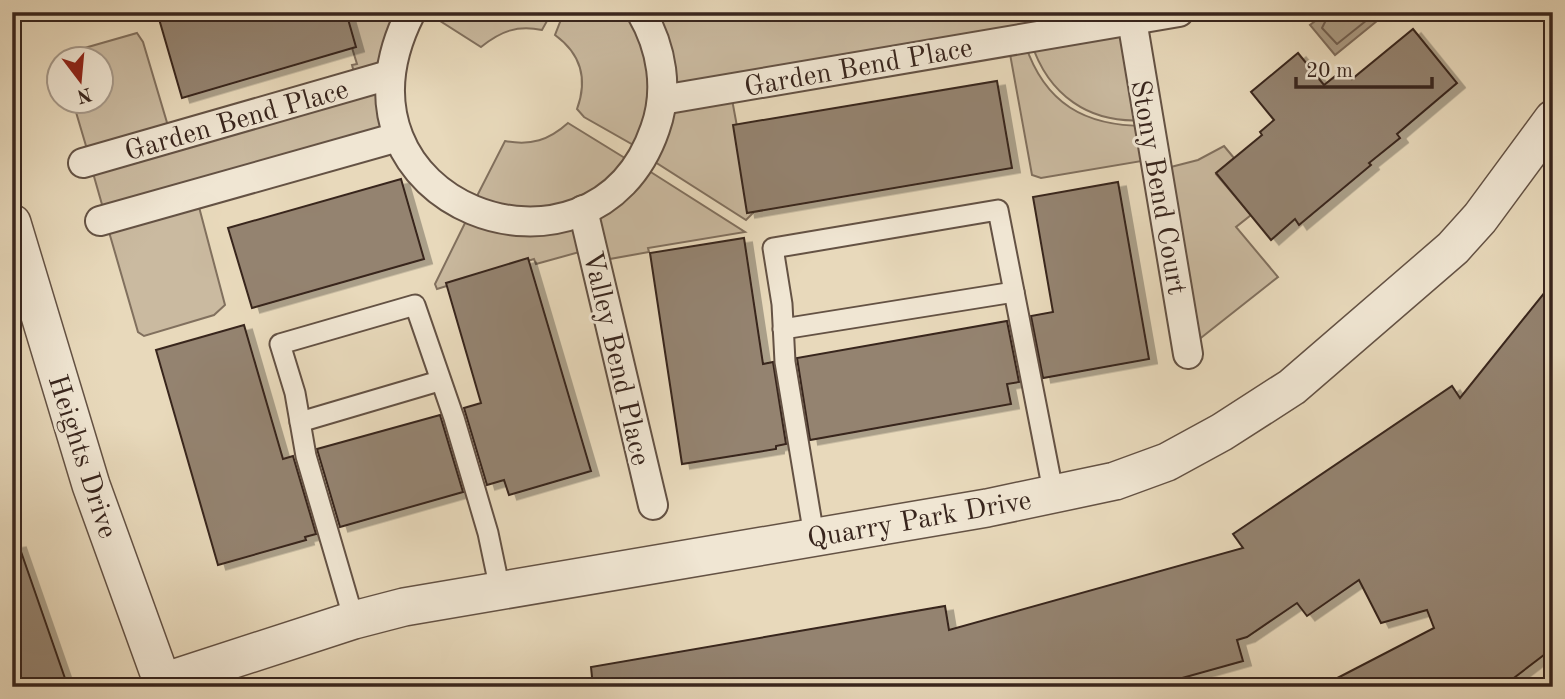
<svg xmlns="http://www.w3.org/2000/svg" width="1565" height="699" font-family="'Old Standard TT',serif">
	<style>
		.green { fill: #cabaa0; stroke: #81705e; stroke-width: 2 }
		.water { fill: #ac9c85; stroke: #7e6c5b; stroke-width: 2 }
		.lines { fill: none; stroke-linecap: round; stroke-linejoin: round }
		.shore { stroke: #726051; stroke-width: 2 }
		.building { fill: #94836f; stroke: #38251d; stroke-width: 2; filter: url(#shadow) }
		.service-casing { stroke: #645244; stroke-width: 23 }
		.pedestrian-casing { stroke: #645244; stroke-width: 32 }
		.minor-casing { stroke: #645244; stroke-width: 40 }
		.service { stroke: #f0e6d3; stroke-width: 19 }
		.pedestrian { stroke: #f0e6d3; stroke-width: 28 }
		.minor { stroke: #f0e6d3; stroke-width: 37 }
		.labels { text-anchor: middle; stroke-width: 6; stroke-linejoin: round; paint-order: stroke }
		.street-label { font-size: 28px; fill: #38251d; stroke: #f0e6d3 }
	</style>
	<defs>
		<filter id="shadow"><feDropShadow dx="8" dy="4.5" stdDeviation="0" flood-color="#0004"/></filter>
	</defs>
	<rect width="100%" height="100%" fill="#e8d9bb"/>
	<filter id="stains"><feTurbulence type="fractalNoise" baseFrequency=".00286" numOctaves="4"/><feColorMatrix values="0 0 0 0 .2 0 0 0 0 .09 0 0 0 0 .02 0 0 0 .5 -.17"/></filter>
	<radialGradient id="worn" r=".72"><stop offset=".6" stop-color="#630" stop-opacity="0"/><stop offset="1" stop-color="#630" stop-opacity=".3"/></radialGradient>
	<g class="green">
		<path d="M341,12H399L385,42L380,73L356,80L352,65L357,64Z"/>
		<path d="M426,12H552L542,30C517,25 501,31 481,47Z"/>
		<path d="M564,12H629L648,52L652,101L637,147L584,117L577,109C588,79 581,54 555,35Z"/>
		<path d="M653,12H1040L1041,31L672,93Z"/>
		<path d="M1120,28L1144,120C1089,124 1048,95 1031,42Z"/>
		<path d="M137,33L143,42L168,126L89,156L73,102H102V60L61,59L60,55Z"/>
		<path d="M1025,44C1045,104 1085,126 1145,126L1142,161L1041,178L1032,175L1010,54Z"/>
		<path d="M380,84L389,134L105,215L91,166Z"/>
		<path d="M731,94L753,213L746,220L652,160L671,104Z"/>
		<path d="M568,123L628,160L614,178L553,211L477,203L478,194L505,141C531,146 549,140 568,123Z"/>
		<path d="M1224,146L1234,158L1216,174L1251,215L1236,227L1278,277L1197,341L1163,169L1198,160Z"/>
		<path d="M646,169L745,232L648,248L649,252L604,260L594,216Z"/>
		<path d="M199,207L225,305L214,315L144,336L138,332L107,225Z"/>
		<path d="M466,221C509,235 533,231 577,223L583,251L536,264L534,259L437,289L435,284Z"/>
	</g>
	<path class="water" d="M1327,12H1388L1335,55L1310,25Z"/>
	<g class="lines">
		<path class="shore" d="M1330,12L1322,28L1337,44L1377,12"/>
	</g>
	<g class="building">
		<path d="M157,12H346L356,47L182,98Z"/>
		<path d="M1413,29L1457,83L1397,134L1400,138L1369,163L1371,165L1299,225L1295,219L1271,240L1216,173L1262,135L1260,132L1274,120L1251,92L1298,53L1324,85L1344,69L1352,79Z"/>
		<path d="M997,81L1012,168L747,213L733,125Z"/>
		<path d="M401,179L424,259L252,308L228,228Z"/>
		<path d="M1118,182L1149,359L1043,378L1031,316L1053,312L1033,197Z"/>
		<path d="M744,238L763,364L773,362L786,444L776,446V449L682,464L650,253Z"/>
		<path d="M528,258L591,471L509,495L504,480L487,485L464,408L481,403L446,283Z"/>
		<path d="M1553,282V648L1502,687H1320L1434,628L1427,610L1381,623L1359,580L1307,616L1297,603L1247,637L1237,640L1243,661L1150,687H593L591,667L945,606L949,630L1243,548L1233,534L1452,386L1460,398Z"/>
		<path d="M1007,321L1019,382L1007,384L1011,404L810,440L797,358Z"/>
		<path d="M244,325L283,459L293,456L316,534L305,537L306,540L218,565L156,350Z"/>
		<path d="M440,415L463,492L340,527L317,449Z"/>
		<path d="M18,543L68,687H12V544Z"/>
	</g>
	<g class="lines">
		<g class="service-casing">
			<g id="service">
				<path d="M783,329L1014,292"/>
				<path d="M300,422L439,381"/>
				<path d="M814,536L785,362L782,304L773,248L998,210L1054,496"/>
				<path d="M354,620L306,456L295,393L280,344L415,305L454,418L488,533L500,590"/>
			</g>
		</g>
		<g class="pedestrian-casing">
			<g id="pedestrian">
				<path d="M411,12C312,206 594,307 655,129C669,90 662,48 641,12"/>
				<path d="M1132,20L1188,354"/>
				<path d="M662,100L1179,12"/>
				<path d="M83,163L389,75"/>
				<path d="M583,210L653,505"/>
				<path d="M100,221L398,137"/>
			</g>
		</g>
		<g class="minor-casing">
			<g id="minor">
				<path d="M12,223L91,485L164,687"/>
				<path d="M163,682L354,620L404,607L987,508L1115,481L1167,462L1222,432L1292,387L1453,248L1480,218L1553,119"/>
			</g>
		</g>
		<use href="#service" class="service"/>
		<use href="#pedestrian" class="pedestrian"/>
		<use href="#minor" class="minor"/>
	</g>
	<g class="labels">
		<g class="street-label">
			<text transform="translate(858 66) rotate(-10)" y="10">Garden Bend Place</text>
			<text transform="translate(236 119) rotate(-16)" y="10">Garden Bend Place</text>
			<text transform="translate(1160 187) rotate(80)" y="10">Stony Bend Court</text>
			<text transform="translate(618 358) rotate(77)" y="10">Valley Bend Place</text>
			<text transform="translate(84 456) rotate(72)" y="10">Heights Drive</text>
			<text transform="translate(919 518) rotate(-10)" y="10">Quarry Park Drive</text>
		</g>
	</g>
	<rect width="1565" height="699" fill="none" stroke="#e8d9bb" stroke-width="42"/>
	<rect x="14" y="14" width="1537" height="671" fill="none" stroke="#38251d" stroke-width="3.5"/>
	<rect x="21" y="21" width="1523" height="657" fill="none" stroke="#38251d" stroke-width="2"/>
	<g transform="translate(80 80) rotate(164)"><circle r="33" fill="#f0e6d3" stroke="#a6998a" stroke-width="2"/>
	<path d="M0-5L12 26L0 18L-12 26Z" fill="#8f2418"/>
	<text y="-10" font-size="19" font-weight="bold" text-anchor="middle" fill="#38251d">N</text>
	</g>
	<path d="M1296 77v10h136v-10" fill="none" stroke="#38251d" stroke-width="3.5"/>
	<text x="1306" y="77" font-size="21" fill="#38251d" stroke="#f0e6d3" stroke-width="5" paint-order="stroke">20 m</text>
	<rect width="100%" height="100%" filter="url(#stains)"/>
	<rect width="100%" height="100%" fill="url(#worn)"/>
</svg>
